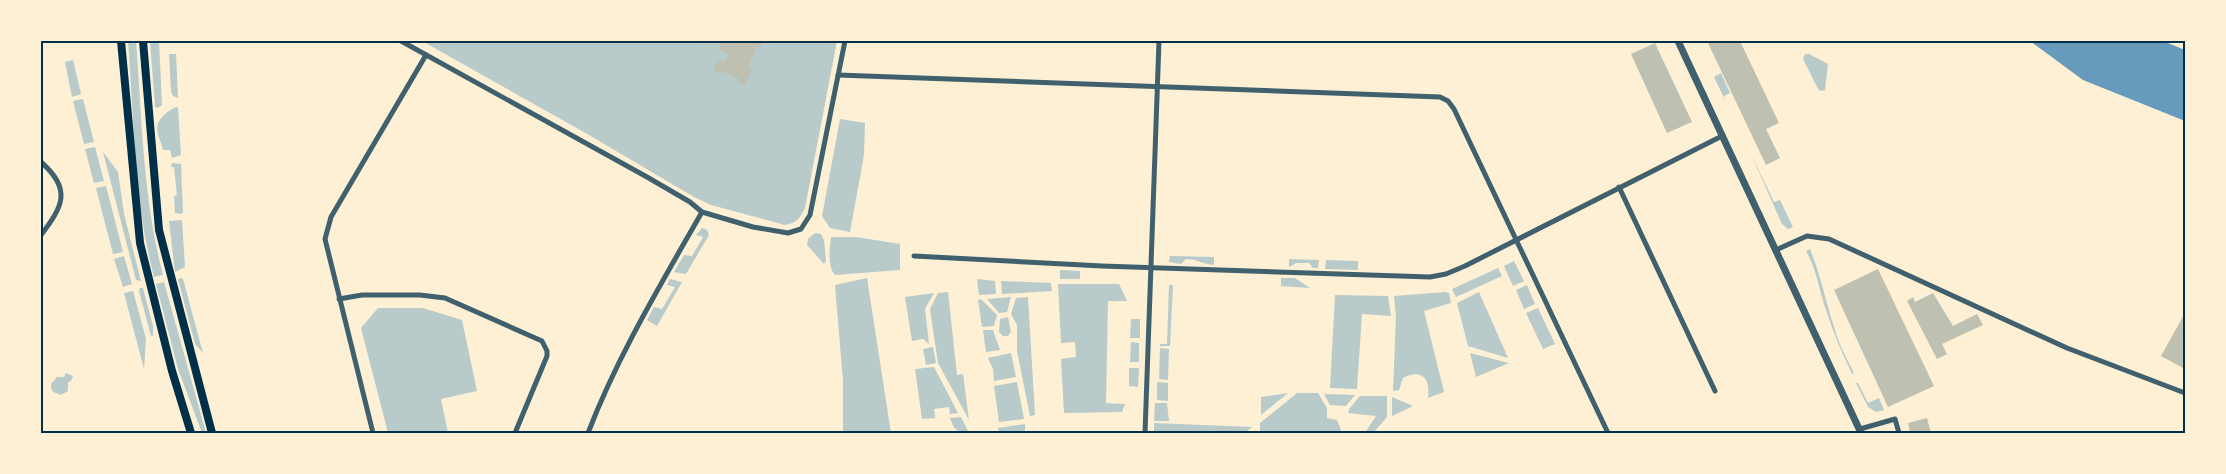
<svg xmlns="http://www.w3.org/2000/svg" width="2226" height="474" font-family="Jost,sans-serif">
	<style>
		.green { fill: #b9caca }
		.water { fill: #669bbc }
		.building { fill: #bec0b2 }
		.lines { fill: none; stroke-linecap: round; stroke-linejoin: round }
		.minor { stroke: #3f606c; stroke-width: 5 }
		.tertiary { stroke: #3f606c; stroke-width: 7 }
		.secondary { stroke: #003049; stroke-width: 8 }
		.neatline { fill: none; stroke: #003049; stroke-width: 2 }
	</style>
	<rect width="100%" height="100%" fill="#fdf0d5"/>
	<g class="green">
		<path d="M128,41H136C142,119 143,199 163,275L154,277C134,201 134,119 128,41Z"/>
		<path d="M150,41H159L162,105L158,108L155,107Z"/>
		<path d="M422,41H837L805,208C800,218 797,223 785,225L711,205L694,197L589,135Z"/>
		<path d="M169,54H176L178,98L173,96L171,91Z"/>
		<path d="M1805,54H1809L1828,64L1825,90L1820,91L1817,87L1803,59Z"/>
		<path d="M73,60L81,94L72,97L65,62Z"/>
		<path d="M1721,73L1730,93L1724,96L1726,102L1714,77Z"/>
		<path d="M83,99L94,142L84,144L73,101Z"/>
		<path d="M178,107L181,155L172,158L170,150H163C160,136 151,127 164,115C168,111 172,108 178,107Z"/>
		<path d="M840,119L865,123L864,155L850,232L830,228L822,216Z"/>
		<path d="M95,147L104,181L94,183L85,149Z"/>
		<path d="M103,152L118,172L124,214L141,281L136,280Z"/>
		<path d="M1750,152L1774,202L1780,200L1793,227L1788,229L1782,224Z"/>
		<path d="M172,163L181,164L183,212L181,214L175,213L174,196L177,195L174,167H171Z"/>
		<path d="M106,186L123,252L113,254L96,188Z"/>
		<path d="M182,220L185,267L175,272L169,221Z"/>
		<path d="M702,228L707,230L709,235L686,274L674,272L684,255L692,256L703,237L696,235Z"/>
		<path d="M815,233L821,234L824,240L826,261L824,264L807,245L808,239Z"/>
		<path d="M831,237H856L900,244V270L835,275C827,266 830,248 831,237Z"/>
		<path d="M1810,249C1821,276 1826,303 1835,330C1839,345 1847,359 1854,373L1852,374C1842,353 1833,332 1826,310C1819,290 1817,270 1806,251Z"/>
		<path d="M124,256L132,284L123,287L114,259Z"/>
		<path d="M1170,256L1214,257V265C1203,264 1197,259 1186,259L1181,264L1169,262Z"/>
		<path d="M1289,259L1319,260L1318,268H1313L1309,263H1296L1289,267Z"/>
		<path d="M1326,260L1358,261V270L1325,269Z"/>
		<path d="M1514,261L1524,281L1513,286L1504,266Z"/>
		<path d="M1498,268L1502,276L1456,297L1452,289Z"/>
		<path d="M1060,270L1080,271V279H1060Z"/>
		<path d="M181,278L183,279L203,353L195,344L178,279Z"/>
		<path d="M867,278L891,433H843V381L835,285Z"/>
		<path d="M1281,278H1295L1310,288L1281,286Z"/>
		<path d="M670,279L682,282L657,326L647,320L654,307L662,309L675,287L667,285Z"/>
		<path d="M977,279L995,281L996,294L979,295Z"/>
		<path d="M1001,281L1051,283L1052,291L1002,294Z"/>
		<path d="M164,282L206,433H202L178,369L156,284Z"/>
		<path d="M1058,284H1119L1127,301H1108L1106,403L1125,404L1122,412L1064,413L1061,359L1076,357L1075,342L1061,343Z"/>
		<path d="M1169,285H1173L1170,346H1160V344H1167Z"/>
		<path d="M1527,285L1535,304L1524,309L1516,290Z"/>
		<path d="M140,288H143L153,326V336H151L139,291Z"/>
		<path d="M133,291L146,339L144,369L124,293Z"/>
		<path d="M948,292L957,375L963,374L969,420L938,363L930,309L938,293Z"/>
		<path d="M1445,292L1449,293L1451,303L1424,311L1444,392L1428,398C1431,379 1422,368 1403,378L1399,390L1393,391L1396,317L1394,296Z"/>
		<path d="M1479,292L1508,358L1468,346L1457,303Z"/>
		<path d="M934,293L925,309L929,344L923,339L912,341L905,297Z"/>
		<path d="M1335,295L1388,296L1391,316L1362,314L1357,389L1330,388Z"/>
		<path d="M1011,297L1007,312L999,313L987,299Z"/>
		<path d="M1028,297L1035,415L1030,416L1017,351V325L1011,314L1016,298Z"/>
		<path d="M981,299L997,315L994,326L982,327L978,300Z"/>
		<path d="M378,308H423L462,320L477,391L441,399L448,433H388L361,328Z"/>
		<path d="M1538,308L1555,344L1543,349L1526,313Z"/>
		<path d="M1008,317L1011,332L1008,336H1003L999,332L1000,319Z"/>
		<path d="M1131,319H1140V338H1130Z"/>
		<path d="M983,330H993L1000,350L986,352Z"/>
		<path d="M1131,342L1139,343V362H1130Z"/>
		<path d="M933,347L936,363L926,365L923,349Z"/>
		<path d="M1160,348L1169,349L1168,380L1159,379Z"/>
		<path d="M1011,353L1016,377L994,381L993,369L988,358Z"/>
		<path d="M1470,353L1509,363L1476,377Z"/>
		<path d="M934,367L958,413L950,414L949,407L934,409L935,418L922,419L915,369Z"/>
		<path d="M1129,368H1139L1138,387L1129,386Z"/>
		<path d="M66,373L73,376L71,381L68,382V391L61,395L53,392L51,388V384L57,377H64Z"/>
		<path d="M1017,382L1024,419L999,422L994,386Z"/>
		<path d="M1157,382L1168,383V401L1157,400Z"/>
		<path d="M1856,383H1858L1868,403L1879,398L1884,410L1876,412L1868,407Z"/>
		<path d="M1288,393L1261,415V397Z"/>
		<path d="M1297,393H1318L1327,408V418L1337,420L1342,433H1260V423Z"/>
		<path d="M1324,394L1355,395L1346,406L1330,405Z"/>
		<path d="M1360,396H1387V417L1373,433H1365L1376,416L1348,413L1349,409Z"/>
		<path d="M1392,397L1413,406L1392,416Z"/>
		<path d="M1155,403H1167L1169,421H1154Z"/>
		<path d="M960,417H961L969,433H961L954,428L950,418Z"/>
		<path d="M1154,423L1252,427L1245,433H1154Z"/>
		<path d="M1025,424V431L999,433L998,428Z"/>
	</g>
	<path class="water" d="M2030,41H2163L2185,50V121L2083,80Z"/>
	<g class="building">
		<path d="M721,41H764L761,48L757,46L748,68L752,70L745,85L737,82L739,79L722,71L721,74L713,71L718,60L725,62L728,54L718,49Z"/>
		<path d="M1707,41H1740L1779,123L1766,129L1780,158L1766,165Z"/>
		<path d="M1655,43L1692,122L1667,133L1631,54Z"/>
		<path d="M1878,269L1934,386L1888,407L1834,290Z"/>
		<path d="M1933,293L1953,326L1977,314L1983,325L1942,344L1947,354L1937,359L1907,301L1913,297L1915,302Z"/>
		<path d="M2185,313V369L2161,356Z"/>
		<path d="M1927,418L1931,433H1910L1908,423Z"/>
	</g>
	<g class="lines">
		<g class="minor">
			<path d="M401,41L647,177L690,202L702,212L753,227L788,233L801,229L810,215L845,41"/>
			<path d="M838,75L1440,97L1448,101L1454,109L1608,433"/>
			<path d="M41,162C73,190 62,207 41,235"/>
			<path d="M1619,187L1715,391"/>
			<path d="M1776,250L1807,236L1829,239L2067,348L2185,393"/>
			<path d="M914,256L1102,266L1430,277L1446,274L1465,266L1722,136"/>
			<path d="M339,299L362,295H420L445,298L542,341L547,351V356L515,433"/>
			<path d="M1860,429L1895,419L1899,433"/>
			<path d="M373,433L325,239L331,217L426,55"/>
			<path d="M588,433C618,355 661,284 702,212"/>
			<path d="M1145,433L1159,41"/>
		</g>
		<path class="tertiary" d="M1678,41L1861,433"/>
		<g class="secondary">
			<path d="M121,41L140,243L172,371L191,433"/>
			<path d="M143,41L159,230L212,433"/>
		</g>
	</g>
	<rect width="2226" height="474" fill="none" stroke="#fdf0d5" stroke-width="85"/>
	<rect x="42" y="42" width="2142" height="390" class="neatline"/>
</svg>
